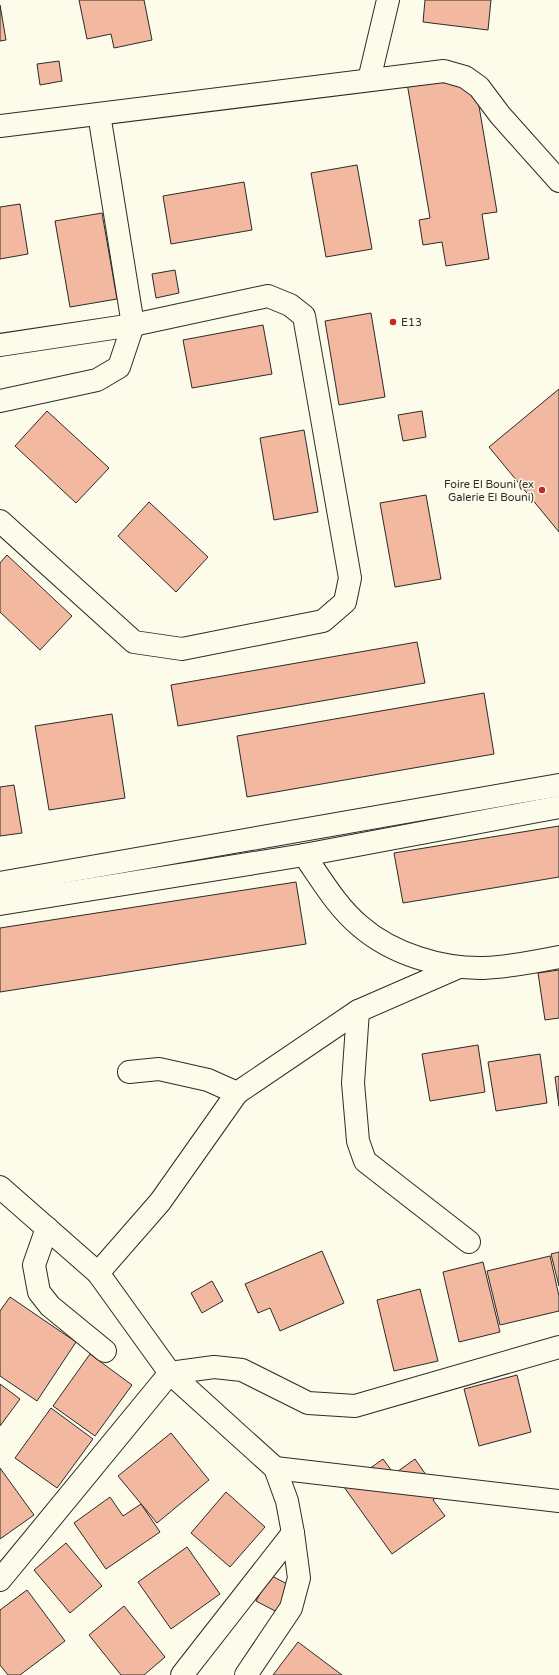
<svg xmlns="http://www.w3.org/2000/svg" width="559" height="1675" font-family="'Varela Round',sans-serif">
	<style>
		.building { fill: #f2b8a0; stroke: #2b2b2b }
		.lines { fill: none; stroke-linecap: round; stroke-linejoin: round }
		.minor-casing { stroke: #2b2b2b; stroke-width: 24 }
		.minor { stroke: #fdfbea; stroke-width: 22 }
		.poi-dot { fill: #c62828; stroke: #fdfbea; stroke-width: 1.5 }
		.labels { text-anchor: middle; stroke-width: 3; stroke-linejoin: round; paint-order: stroke }
		.poi-label { font-size: 11px; fill: #2b2b2b; stroke: #fdfbea; text-anchor: start }
	</style>
	<rect width="100%" height="100%" fill="#fdfbea"/>
	<g class="building">
		<path d="M79,0H144L152,40L114,48L111,34L87,39Z"/>
		<path d="M425,0H491L488,30L423,22Z"/>
		<path d="M0,5L6,40L0,41Z"/>
		<path d="M59,61L62,81L40,85L37,64Z"/>
		<path d="M473,71L497,212L482,214L489,259L446,266L442,242L423,245L419,220L430,218L407,83Z"/>
		<path d="M357,165L372,249L326,257L311,173Z"/>
		<path d="M244,182L252,230L171,244L163,196Z"/>
		<path d="M20,204L28,254L0,259V207Z"/>
		<path d="M102,213L117,299L70,307L55,221Z"/>
		<path d="M175,270L179,293L156,298L152,274Z"/>
		<path d="M371,313L385,397L339,405L325,321Z"/>
		<path d="M263,325L272,374L192,388L183,340Z"/>
		<path d="M559,389V532L489,447Z"/>
		<path d="M47,411L109,468L76,503L15,446Z"/>
		<path d="M422,411L426,437L403,441L398,415Z"/>
		<path d="M304,430L318,512L274,520L260,438Z"/>
		<path d="M426,495L441,579L395,587L380,503Z"/>
		<path d="M149,502L208,557L176,592L118,536Z"/>
		<path d="M7,555L72,616L40,650L0,612V563Z"/>
		<path d="M417,642L425,683L178,726L171,685Z"/>
		<path d="M484,693L494,754L247,797L237,736Z"/>
		<path d="M112,714L125,798L49,810L35,726Z"/>
		<path d="M14,785L22,833L0,836V787Z"/>
		<path d="M559,826V877L403,903L394,853Z"/>
		<path d="M296,882L306,944L0,992V928Z"/>
		<path d="M559,970V1018L545,1020L538,973Z"/>
		<path d="M478,1045L485,1092L430,1101L422,1054Z"/>
		<path d="M540,1054L547,1103L496,1111L488,1062Z"/>
		<path d="M559,1076V1106L555,1077Z"/>
		<path d="M322,1251L344,1303L280,1331L270,1308L258,1313L245,1284Z"/>
		<path d="M559,1252V1286L551,1254Z"/>
		<path d="M550,1256L559,1296V1311L500,1325L487,1271Z"/>
		<path d="M483,1262L500,1332L459,1342L443,1272Z"/>
		<path d="M212,1281L223,1301L202,1313L191,1293Z"/>
		<path d="M420,1289L438,1361L394,1371L377,1300Z"/>
		<path d="M10,1297L76,1342L37,1401L0,1376V1311Z"/>
		<path d="M90,1354L132,1385L95,1436L53,1406Z"/>
		<path d="M517,1375L531,1432L479,1446L464,1389Z"/>
		<path d="M0,1384L20,1399L0,1426Z"/>
		<path d="M51,1408L93,1439L57,1488L15,1458Z"/>
		<path d="M171,1433L209,1480L157,1523L118,1476Z"/>
		<path d="M383,1459L394,1474L415,1459L440,1495L433,1500L445,1516L392,1554L344,1487Z"/>
		<path d="M0,1468L34,1515L0,1539Z"/>
		<path d="M226,1492L265,1527L230,1567L191,1533Z"/>
		<path d="M110,1497L123,1516L141,1504L160,1532L106,1569L74,1523Z"/>
		<path d="M66,1543L102,1586L70,1613L34,1570Z"/>
		<path d="M187,1547L220,1594L171,1629L138,1582Z"/>
		<path d="M270,1575L291,1586L277,1612L256,1601Z"/>
		<path d="M27,1590L65,1641L20,1675H8L0,1665V1610Z"/>
		<path d="M124,1606L165,1657L144,1675H121L89,1635Z"/>
		<path d="M298,1642L342,1675H273Z"/>
	</g>
	<g class="lines">
		<g class="minor-casing">
			<g id="minor">
				<path d="M369,80L388,0"/>
				<path d="M0,126L444,71L465,77L479,87L500,115L559,181"/>
				<path d="M0,345L133,325L268,296L290,305L304,316L350,578L345,602L323,621L182,649L134,642L0,521"/>
				<path d="M0,401L97,380L119,367L133,325L99,114"/>
				<path d="M304,855C321,879 337,907 360,926C392,954 442,969 484,968C509,967 534,962 559,957"/>
				<path d="M0,883L559,785"/>
				<path d="M0,904L304,855L559,807"/>
				<path d="M358,1011L353,1083L358,1141L365,1161L469,1242"/>
				<path d="M129,1072L159,1069L208,1080L237,1093"/>
				<path d="M0,1187L98,1273"/>
				<path d="M47,1228L34,1265L39,1292L50,1306L105,1351"/>
				<path d="M275,1468L559,1501"/>
				<path d="M293,1533L287,1501L275,1468L170,1373L98,1273L160,1202L237,1093L358,1011L459,967"/>
				<path d="M0,1580L170,1373L214,1367L242,1370L308,1403L355,1406L559,1347"/>
				<path d="M182,1675L293,1533L299,1578L291,1608L246,1675"/>
			</g>
		</g>
		<use href="#minor" class="minor"/>
	</g>
	<g class="poi-dot">
		<circle cx="393" cy="322" r="4"/>
		<circle cx="542" cy="490" r="4"/>
	</g>
	<g class="labels">
		<g class="poi-label">
			<text x="401" y="326">E13</text>
			<text x="534" y="488" text-anchor="end">Foire El Bouni (ex<tspan x="534" dy="13">Galerie El Bouni)</tspan></text>
		</g>
	</g>
</svg>
